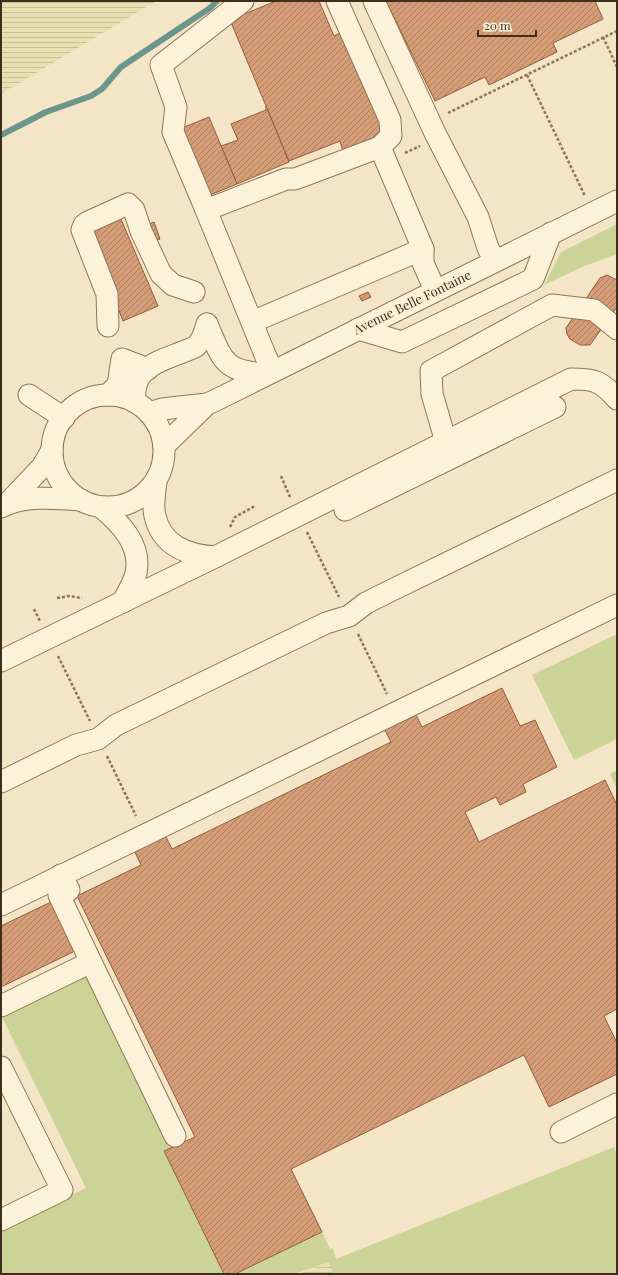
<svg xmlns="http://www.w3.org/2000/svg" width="618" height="1275" font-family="'Playfair Display',serif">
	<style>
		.farmland { fill: url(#farmland-rules) }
		.grass { fill: #ccd397 }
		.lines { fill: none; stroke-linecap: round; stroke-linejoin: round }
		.stream { stroke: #6c958b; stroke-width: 6 }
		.building { fill: url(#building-hatch); stroke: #925d3b }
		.minor-casing { stroke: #907658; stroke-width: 23 }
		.path { stroke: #907658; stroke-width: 2.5; stroke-dasharray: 3 2; stroke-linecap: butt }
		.minor { stroke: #fcf2d9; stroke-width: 21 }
		.labels { text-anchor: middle; stroke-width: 3.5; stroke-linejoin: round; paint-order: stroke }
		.street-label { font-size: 13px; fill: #3f2e1e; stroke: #f9efd5 }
	</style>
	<defs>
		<pattern id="farmland-rules" width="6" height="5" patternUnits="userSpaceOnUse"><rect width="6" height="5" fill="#e9e0b1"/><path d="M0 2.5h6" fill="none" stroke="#c9c098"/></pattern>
		<pattern id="building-hatch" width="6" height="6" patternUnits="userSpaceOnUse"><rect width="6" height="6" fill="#d59d77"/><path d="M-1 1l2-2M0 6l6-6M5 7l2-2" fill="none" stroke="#ae8061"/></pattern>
	</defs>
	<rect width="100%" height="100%" fill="#f3e5c5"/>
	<g class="farmland">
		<path d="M1,1H156L1,94Z"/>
		<path d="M330,1262L334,1274H299Z"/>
	</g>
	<g class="grass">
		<path d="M617,224V254L582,267L544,285L561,252Z"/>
		<path d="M617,634V739L574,760L532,675Z"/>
		<path d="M617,770V789L610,774Z"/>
		<path d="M85,974L171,1148L164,1151L224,1274H1V1228L86,1188L1,1015Z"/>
		<path d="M614,1147L617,1155V1274H334L329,1262L295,1274H235L322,1232L330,1249L333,1248L336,1259Z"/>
	</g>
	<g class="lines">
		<path class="stream" d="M1,135L46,112L91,96L102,89L121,67L210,8L217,1"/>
	</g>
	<g class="building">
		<path d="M276,1H319L334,36L344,31L383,123L380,136L343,151L340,141L289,161L230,20Z"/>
		<path d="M386,1H595L603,19L553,43L557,52L489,85L485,77L435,101Z"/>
		<path d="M266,106L289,162L237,184L221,146L238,140L231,124L266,110Z"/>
		<path d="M209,117L237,184L210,195L182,128Z"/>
		<path d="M118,212L158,306L123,321L87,229Z"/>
		<path d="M154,222L160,239L152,242L145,226Z"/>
		<path d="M607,275L617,280V307L590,345H580L570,339L567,334L566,328L600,278Z"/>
		<path d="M368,292L371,297L362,301L359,296Z"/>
		<path d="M502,688L520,726L535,720L557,767L523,784L526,792L500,805L496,797L465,812L479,842L605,780L617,805V1009L604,1016L617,1043V1074L549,1107L524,1055L291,1169L322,1232L235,1274H224L164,1151L195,1137L77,896L141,865L132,846L163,831L172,849L391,742L382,724L413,709L422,727Z"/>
		<path d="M51,902L75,951L1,987V926Z"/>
	</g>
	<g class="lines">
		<g class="minor-casing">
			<g id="minor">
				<path d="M337,1L390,120L391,136L380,147"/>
				<path d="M374,1L435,133L478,217L488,248L495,261"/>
				<path d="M206,210L173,132L176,107L161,65L243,1"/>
				<path d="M252,322L423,249"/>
				<path d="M207,324C223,361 223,371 266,374"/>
				<path d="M108,326L107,294L82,230L84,225L88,222L128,204L134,210L141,231L161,274L173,285L194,292"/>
				<path d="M358,329L402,342L533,279L551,233"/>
				<path d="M273,371L266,357L206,210L286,179H295L380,147L423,249V263L435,290"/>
				<path d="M29,395L64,418"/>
				<path d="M108,395L118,385L122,359L148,369"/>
				<circle cx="108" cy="451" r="56"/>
				<path d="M135,402C131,367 158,362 185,351C189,349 196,348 198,344C203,339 205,331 207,324"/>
				<path d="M149,413L162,409L207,404"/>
				<path d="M446,442L432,394L431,371L552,305L594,310L617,329"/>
				<path d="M164,446L207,404L214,401L617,201"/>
				<path d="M156,482C155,492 152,505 155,516C162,546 187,555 215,557L571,379C595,379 601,381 617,399"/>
				<path d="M7,504L42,467L52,450"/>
				<path d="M1,507C24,495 55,498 81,500"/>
				<path d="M101,507C120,523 142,545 136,573C134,583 127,593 123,602"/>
				<path d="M345,510L555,407"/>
				<path d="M1,661L215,557"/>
				<path d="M1,782L76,745L98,739L116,725L326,623L349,616L366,603L386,593L617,480"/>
				<path d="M1,905L617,605"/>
				<path d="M91,962L175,1136"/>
				<path d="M1,1006L91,962L59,895L69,890L61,875"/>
				<path d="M1,1067L62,1190L1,1220"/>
				<path d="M561,1132L617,1104"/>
			</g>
		</g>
		<g class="path">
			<path d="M603,37L617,67"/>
			<path d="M527,75L585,196"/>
			<path d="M448,113L617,31"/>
			<path d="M405,153L420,146"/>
			<path d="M281,476L290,497"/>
			<path d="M230,527L235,517L255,506"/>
			<path d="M307,532L339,597"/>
			<path d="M57,598L69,596L82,598"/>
			<path d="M34,609L40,621"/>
			<path d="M358,634L387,694"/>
			<path d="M58,656L90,721"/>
			<path d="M107,756L136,816"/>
		</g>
		<use href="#minor" class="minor"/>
	</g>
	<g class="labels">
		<g class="street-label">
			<text transform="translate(412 302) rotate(-26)" y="5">Avenue Belle Fontaine</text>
		</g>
	</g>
	<rect width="618" height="1275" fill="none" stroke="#3f2e1e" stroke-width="4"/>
	<path d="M478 30v6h58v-6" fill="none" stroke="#3f2e1e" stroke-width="2"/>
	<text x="484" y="30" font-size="12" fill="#3f2e1e" stroke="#f9efd5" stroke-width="3" paint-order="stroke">20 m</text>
</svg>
